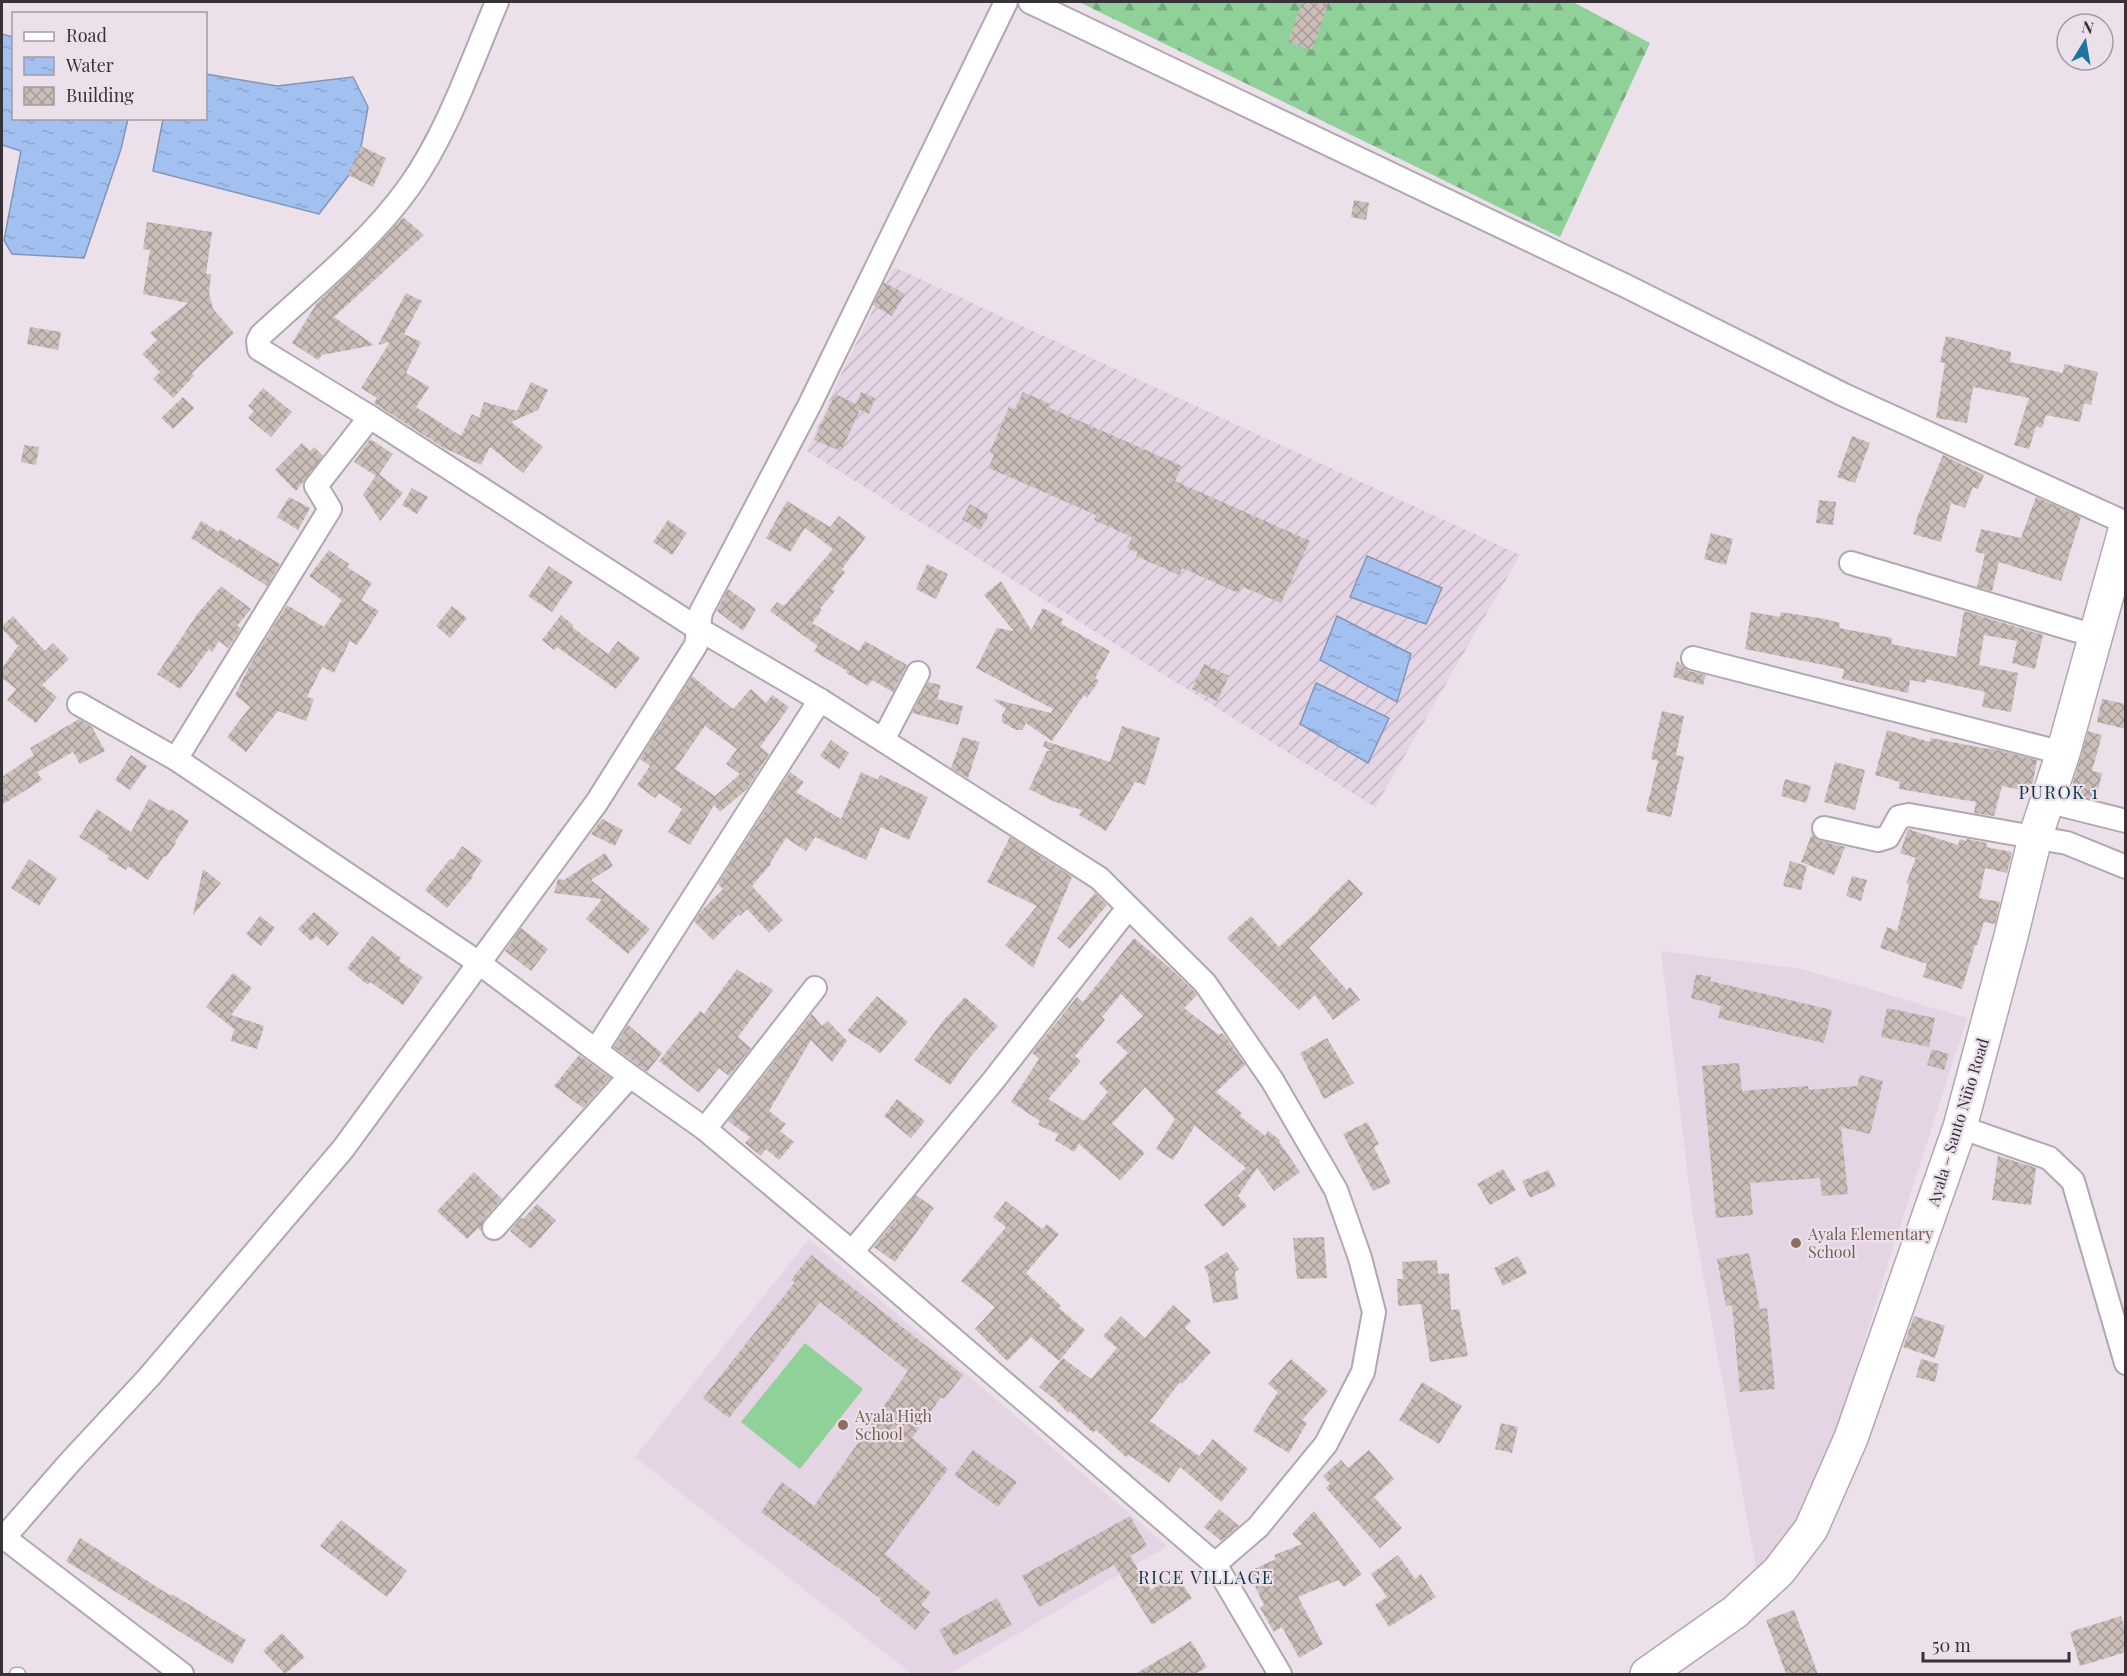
<svg xmlns="http://www.w3.org/2000/svg" width="2127" height="1676" font-family="'Playfair Display',serif">
	<style>
		.built { fill: #e4d4e4 }
		.industrial { fill: url(#industrial-furrows) }
		.grass { fill: #90d199 }
		.forest { fill: url(#forest-firs) }
		.water { fill: url(#water-ripples); stroke: #8295b8; stroke-width: 1.5 }
		.building { fill: url(#building-cross-hatch); fill-rule: evenodd }
		.lines { fill: none; stroke-linecap: round; stroke-linejoin: round }
		.lane-casing { stroke: #b1a7b1; stroke-width: 15 }
		.street-casing { stroke: #b1a7b1; stroke-width: 26 }
		.secondary-casing { stroke: #b1a7b1; stroke-width: 36 }
		.lane { stroke: #fff; stroke-width: 12 }
		.street { stroke: #fff; stroke-width: 22 }
		.secondary { stroke: #fff; stroke-width: 33 }
		.education-dot { fill: #8d6e63; stroke: #ece1eb; stroke-width: 2 }
		.labels { text-anchor: middle; stroke-width: 4.5; stroke-linejoin: round; paint-order: stroke }
		.street-label { font-size: 16px; fill: #363236; stroke: #ece1eb }
		.education-label { font-size: 16px; fill: #785e54; stroke: #ece1eb; text-anchor: start }
		.neighbourhood-label { font-size: 18px; letter-spacing: 1.5px; fill: #0e384e; stroke: #ece1eb }
	</style>
	<defs>
		<pattern id="industrial-furrows" width="10" height="10" patternUnits="userSpaceOnUse" patternTransform="scale(1.5)"><rect width="10" height="10" fill="#e4d4e4"/><path d="M-1 1l2-2M0 10L10 0M9 11l2-2" fill="none" stroke="#c4b6c4"/></pattern>
		<pattern id="forest-firs" width="22" height="20" patternUnits="userSpaceOnUse" patternTransform="scale(1.5)"><rect width="22" height="20" fill="#90d199"/><path d="M5 1l3.5 6h-7zM16 11l3.5 6h-7z" fill="#76aa7e"/></pattern>
		<pattern id="water-ripples" width="26" height="14" patternUnits="userSpaceOnUse" patternTransform="scale(1.5)"><rect width="26" height="14" fill="#a2c0f0"/><path d="M2 4q2-2 4 0t4 0M15 11q2-2 4 0t4 0" fill="none" stroke="#8ca5ce"/></pattern>
		<pattern id="building-cross-hatch" width="8" height="8" patternUnits="userSpaceOnUse" patternTransform="scale(1.5)"><rect width="8" height="8" fill="#cbbeb8"/><path d="M0 0l8 8M0 8l8-8" fill="none" stroke="#a69b96"/></pattern>
	</defs>
	<rect width="100%" height="100%" fill="#ece1eb"/>
	<g class="built">
		<path d="M1661,951L1802,969L1967,1018L1887,1267L1818,1494L1757,1573L1693,1218Z"/>
		<path d="M809,1239L1167,1546L949,1674H912L635,1457Z"/>
	</g>
	<path class="industrial" d="M894,267L1520,555L1375,807L807,451L844,368Z"/>
	<path class="grass" d="M805,1343L863,1389L800,1469L741,1422Z"/>
	<path class="forest" d="M1079,2H1573L1650,43L1560,237Z"/>
	<g class="water">
		<path d="M2,34L13,37L14,118L128,119L121,149L84,258L12,254L4,240L21,151L2,145Z"/>
		<path d="M206,74L277,86L353,77L368,107L361,147L349,175L319,214L153,171L163,119L206,118Z"/>
		<path d="M1367,556L1442,588L1426,624L1350,597Z"/>
		<path d="M1337,616L1411,654L1397,702L1320,660Z"/>
		<path d="M1316,683L1389,718L1368,763L1300,724Z"/>
	</g>
	<g class="building">
		<path d="M1302,2H1329L1312,50L1288,42Z"/>
		<path d="M361,146L386,158L373,187L348,175Z"/>
		<path d="M1354,200L1369,203L1366,220L1351,217Z"/>
		<path d="M403,217L424,235L334,317L374,345L322,355L318,360L292,343L317,303L367,256Z"/>
		<path d="M147,222L212,232L206,274H211L209,293L213,309L234,333L192,373L194,376L173,398L153,379L160,372L142,354L157,340L150,333L188,303L143,294L150,250L143,249Z"/>
		<path d="M884,282L905,294L892,316L873,305Z"/>
		<path d="M406,293L422,301L404,334L421,342L406,373L429,387L416,407L461,436L472,414L479,418L484,402L517,411L531,382L548,390L538,410L511,422L543,447L523,473L490,447L481,465L444,448L374,403L377,398L361,388L390,342L378,345Z"/>
		<path d="M30,327L61,332L58,350L27,344Z"/>
		<path d="M1946,336L2011,352L2010,362L2063,373L2064,364L2098,372L2091,405L2084,403L2080,422L2046,415L2042,428L2036,426L2029,449L2014,445L2029,398L1973,387L1967,423L1936,418L1945,363L1940,362Z"/>
		<path d="M263,388L292,412L271,437L248,418L254,411L248,406Z"/>
		<path d="M861,392L875,398L869,414L860,410L841,451L814,440L835,394L856,404Z"/>
		<path d="M1023,392L1050,404L1048,407L1182,466L1175,481L1310,541L1281,603L1241,586L1238,593L1182,568L1179,575L1136,556L1138,553L1127,548L1132,537L1094,520L1096,515L989,468L994,454L990,452L1009,407L1015,409Z"/>
		<path d="M183,397L194,408L173,429L161,418Z"/>
		<path d="M1852,436L1870,443L1855,483L1837,477Z"/>
		<path d="M370,439L393,454L379,474L403,493L380,521L363,494L376,476L354,462Z"/>
		<path d="M302,443L310,451L314,447L323,456L296,491L275,470Z"/>
		<path d="M24,445L39,447L36,465L21,462Z"/>
		<path d="M1943,455L1984,475L1978,489L1973,487L1965,508L1951,503L1941,542L1913,534L1918,515Z"/>
		<path d="M412,488L428,497L417,514L402,505Z"/>
		<path d="M289,497L310,508L298,530L277,517Z"/>
		<path d="M2036,497L2081,517L2061,581L1999,562L1992,591L1977,587L1985,554L1975,552L1981,529L2021,538Z"/>
		<path d="M1819,500L1836,502L1833,525L1816,523Z"/>
		<path d="M787,501L830,527L839,516L866,537L842,569L845,572L832,589L835,591L820,608L822,610L812,623L859,651L865,641L907,665L893,692L872,680L868,686L846,673L847,671L814,651L818,646L770,611L777,602L784,606L833,549L805,528L790,552L766,538Z"/>
		<path d="M970,504L989,515L980,530L962,519Z"/>
		<path d="M668,520L687,533L672,555L653,542Z"/>
		<path d="M201,521L219,532L220,529L238,541L239,539L280,564L267,586L191,538Z"/>
		<path d="M1711,533L1733,539L1726,565L1704,559Z"/>
		<path d="M329,550L349,564L347,567L372,583L361,600L379,611L357,645L350,641L334,673L322,667L307,697L314,699L306,721L278,711L246,752L227,737L250,707L235,695L251,663L287,605L324,627L342,600L309,576Z"/>
		<path d="M927,564L948,574L936,599L916,589Z"/>
		<path d="M549,566L573,582L552,612L528,596Z"/>
		<path d="M1001,581L1031,630L1043,608L1063,619L1061,624L1110,651L1095,678L1099,681L1087,698L1084,695L1052,741L1026,723L1022,730H1016L1002,722V715L1006,709L994,700V699L1051,713L1053,709L976,668L997,628L1014,631L984,595Z"/>
		<path d="M221,586L251,609L237,626L241,628L228,648L219,641L212,652L209,649L180,689L157,674L198,613Z"/>
		<path d="M728,589L756,609L743,631L717,611Z"/>
		<path d="M452,606L467,618L450,638L436,626Z"/>
		<path d="M1964,611L2043,635L2035,669L2012,663L2017,641L1984,635L1979,665L2018,673L2011,712L1982,707L1985,692L1926,679V683L1910,680L1908,693L1842,679L1844,669L1745,649L1751,612L1780,617L1781,612L1825,619L1840,623L1839,628L1892,638L1891,644L1956,657Z"/>
		<path d="M561,615L573,625L572,627L608,654L618,641L640,658L616,689L557,647L554,650L542,640Z"/>
		<path d="M13,616L45,651L53,643L69,659L42,685L57,697L36,723L7,700L16,689L2,678V668L18,646L2,629V626Z"/>
		<path d="M1677,661L1689,671L1706,675L1703,685L1673,677Z"/>
		<path d="M1204,664L1229,676L1217,701L1192,689Z"/>
		<path d="M692,676L733,709L751,689L766,703L772,695L789,707L760,747L769,754L747,789L720,812L714,805L690,845L668,832L682,809L659,793L655,798L637,785L650,766L640,759ZM705,726L737,749L726,764L740,774L715,796L675,769Z"/>
		<path d="M928,682L941,685L937,699L963,706L958,725L912,713Z"/>
		<path d="M2102,699L2126,704V729L2097,722Z"/>
		<path d="M1662,711L1684,716L1676,755L1684,757L1671,817L1646,811L1658,761L1651,759Z"/>
		<path d="M79,719L92,727L105,751L80,764L73,752L37,772L42,780L2,805V777L34,755L30,748Z"/>
		<path d="M1122,726L1160,738L1145,785L1135,782L1106,831L1079,815L1082,810L1055,802L1029,789L1047,751H1051L1043,746L1045,741L1110,762Z"/>
		<path d="M1887,730L1930,742L1931,738L1988,749L1989,748L2037,760L2031,792L2002,786L1994,816L1974,813L1976,802L1899,789L1900,782L1875,775Z"/>
		<path d="M2088,731L2102,735L2092,771L2102,773L2096,800L2070,793Z"/>
		<path d="M962,737L980,742L968,778L951,768Z"/>
		<path d="M831,740L849,753L839,769L820,756Z"/>
		<path d="M131,755L147,766L130,790L115,780Z"/>
		<path d="M1835,762L1865,770L1855,810L1824,802Z"/>
		<path d="M790,772L804,782L796,792L841,819L861,772L878,780L880,775L928,797L909,840L881,827L866,860L815,837L806,851L786,838L770,863L771,864L752,886L783,920L769,933L747,909L740,916L739,914L713,940L694,921L701,911L723,889L718,884Z"/>
		<path d="M1785,779L1811,786L1806,803L1781,796Z"/>
		<path d="M149,799L170,811L171,809L189,821L175,842L176,843L166,857L164,856L148,880L128,866L126,870L107,859L109,856L79,837L97,809L131,832Z"/>
		<path d="M602,819L623,830L615,846L591,834Z"/>
		<path d="M1908,829L1958,845L1960,839L1966,841L1967,839L1987,843L1986,847L2012,852L2007,873L1985,868L1979,898L2000,902L1995,924L1984,922L1977,945H1975L1962,989L1923,977L1927,964L1880,948L1887,927L1897,931L1909,885L1906,883L1916,858L1900,853Z"/>
		<path d="M1812,834L1821,841L1845,847L1834,875L1801,862Z"/>
		<path d="M1010,837L1072,877L1033,968L1005,945L1037,906L987,882Z"/>
		<path d="M462,846L482,860L472,876L473,877L447,908L425,890L450,859L453,860Z"/>
		<path d="M605,853L613,866L591,880L650,929L628,954L586,919L602,899L554,893L558,879L564,880Z"/>
		<path d="M29,859L57,878L39,906L11,888Z"/>
		<path d="M1790,861L1807,866L1801,890L1783,886Z"/>
		<path d="M203,869L221,883L193,915Z"/>
		<path d="M1852,876L1867,880L1861,901L1846,896Z"/>
		<path d="M1349,879L1363,894L1309,948L1347,990L1350,987L1360,1000L1333,1020L1315,995L1299,1010L1227,938L1251,916L1279,947L1319,910L1318,909Z"/>
		<path d="M1095,893L1107,905L1070,949L1057,938Z"/>
		<path d="M314,912L339,933L328,946L316,936L311,941L298,929Z"/>
		<path d="M260,916L275,928L261,946L246,934Z"/>
		<path d="M521,928L548,949L531,971L505,951Z"/>
		<path d="M372,936L401,958L399,961L423,977L403,1005L370,982L368,985L347,968Z"/>
		<path d="M1134,938L1170,968L1195,992L1197,995L1184,1008L1219,1035L1222,1033L1225,1036L1245,1065L1216,1092L1242,1113L1240,1116L1265,1136L1268,1131L1280,1140L1279,1142L1300,1172L1274,1191L1257,1168L1238,1196L1247,1206L1223,1227L1204,1205L1246,1168L1195,1126L1173,1160L1156,1149L1175,1119L1145,1087L1112,1124L1145,1153L1120,1180L1079,1144L1074,1152L1055,1140L1058,1134L1038,1125L1040,1121L1011,1102L1039,1059L1032,1053L1077,997L1083,1002ZM1121,994L1143,1016L1116,1042L1128,1053L1099,1083L1108,1092L1084,1121L1048,1099L1081,1061L1075,1056L1105,1020L1102,1017Z"/>
		<path d="M737,969L759,984L760,981L773,990L738,1037L751,1048L729,1076L719,1068L699,1093L659,1061L700,1011L704,1014Z"/>
		<path d="M233,973L252,988L231,1015L264,1026L257,1049L231,1041L234,1029L206,1007Z"/>
		<path d="M1696,974L1711,977L1710,981L1832,1010L1824,1043L1718,1018L1721,1006L1691,998Z"/>
		<path d="M877,996L908,1022L880,1053L847,1031Z"/>
		<path d="M965,997L998,1026L971,1056L950,1085L914,1060L942,1022Z"/>
		<path d="M1887,1008L1935,1018L1929,1047L1881,1037Z"/>
		<path d="M812,1014L822,1026L828,1021L847,1041L832,1062L811,1040L769,1111L786,1124L780,1131L794,1142L779,1160L766,1149L761,1156L745,1143L750,1137L728,1121Z"/>
		<path d="M628,1025L662,1053L647,1072L614,1047Z"/>
		<path d="M1327,1038L1354,1083L1324,1099L1300,1053Z"/>
		<path d="M1932,1049L1949,1054L1944,1070L1927,1065Z"/>
		<path d="M579,1055L610,1078L583,1108L554,1086Z"/>
		<path d="M1739,1063L1742,1091L1808,1086L1809,1090L1857,1086L1860,1075L1883,1081L1870,1134L1841,1127L1848,1194L1822,1196L1820,1178L1750,1183L1753,1215L1716,1218L1702,1066Z"/>
		<path d="M897,1099L925,1121L911,1138L884,1116Z"/>
		<path d="M1367,1122L1379,1144L1374,1147L1391,1183L1373,1191L1343,1134Z"/>
		<path d="M1998,1156L2036,1168L2031,1205L1992,1200Z"/>
		<path d="M1503,1169L1516,1190L1490,1205L1477,1184Z"/>
		<path d="M1548,1170L1556,1186L1530,1198L1522,1181Z"/>
		<path d="M474,1172L502,1199L484,1219L481,1231L478,1228L467,1239L437,1211Z"/>
		<path d="M916,1195L934,1208L895,1262L874,1247Z"/>
		<path d="M1006,1201L1042,1229L1047,1224L1059,1234L1026,1273L1061,1306L1059,1308L1085,1330L1059,1361L1031,1337L1007,1361L975,1329L995,1307L961,1281L1006,1227L993,1217Z"/>
		<path d="M537,1204L556,1220L531,1249L510,1231L521,1218L523,1219Z"/>
		<path d="M1324,1237L1327,1278L1297,1279L1293,1238Z"/>
		<path d="M1227,1252L1239,1269L1235,1272L1238,1299L1213,1303L1208,1274L1204,1267Z"/>
		<path d="M1749,1253L1760,1309L1767,1308L1775,1389L1740,1392L1732,1305L1726,1306L1717,1259Z"/>
		<path d="M811,1255L963,1375L944,1399L941,1397L912,1438L948,1469L885,1554L931,1593L921,1605L930,1612L915,1630L880,1601L881,1599L761,1512L782,1482L814,1506L908,1371L820,1302L729,1418L703,1398L795,1282L791,1280Z"/>
		<path d="M1518,1256L1527,1273L1503,1286L1494,1268Z"/>
		<path d="M1437,1260L1438,1274L1449,1273L1451,1310L1459,1309L1468,1356L1430,1362L1421,1304L1398,1306L1397,1279H1403L1402,1262Z"/>
		<path d="M1173,1305L1191,1321L1185,1328L1211,1352L1182,1384L1180,1382L1150,1421L1199,1456L1213,1439L1248,1469L1221,1502L1180,1467L1169,1483L1129,1455L1126,1457L1096,1430L1093,1433L1070,1411L1068,1413L1058,1402L1039,1387L1063,1358L1091,1379L1117,1348L1103,1336L1121,1316L1145,1338Z"/>
		<path d="M1914,1316L1945,1326L1935,1358L1903,1347Z"/>
		<path d="M1291,1359L1328,1391L1302,1420L1307,1423L1289,1453L1253,1431L1278,1392L1268,1384Z"/>
		<path d="M1921,1359L1939,1364L1935,1382L1916,1377Z"/>
		<path d="M1422,1382L1462,1406L1439,1444L1399,1420Z"/>
		<path d="M1501,1423L1518,1427L1512,1453L1495,1449Z"/>
		<path d="M973,1450L1017,1482L998,1507L954,1475Z"/>
		<path d="M1369,1450L1394,1479L1374,1497L1402,1528L1380,1548L1326,1488L1330,1484L1323,1476L1341,1460L1348,1468Z"/>
		<path d="M1219,1509L1239,1526L1221,1541L1204,1527Z"/>
		<path d="M1314,1511L1362,1574L1344,1587L1338,1580L1298,1597L1323,1644L1299,1658L1282,1627L1274,1632L1260,1608L1264,1605L1248,1572L1276,1559L1274,1555L1302,1544L1292,1534Z"/>
		<path d="M1130,1516L1147,1546L1130,1556L1151,1590L1175,1574L1192,1598L1152,1625L1114,1565L1039,1607L1022,1576Z"/>
		<path d="M341,1520L407,1571L387,1597L320,1546Z"/>
		<path d="M80,1538L171,1596L172,1594L246,1640L232,1664L66,1561Z"/>
		<path d="M1398,1555L1415,1579L1421,1574L1436,1597L1389,1627L1375,1605L1387,1597L1371,1574Z"/>
		<path d="M997,1598L1012,1625L954,1656L939,1630Z"/>
		<path d="M1794,1610L1818,1674H1786L1766,1620Z"/>
		<path d="M2121,1616L2126,1632V1652L2080,1666L2070,1632Z"/>
		<path d="M282,1633L305,1657L285,1674L263,1651Z"/>
		<path d="M1191,1641L1207,1667L1195,1674H1135Z"/>
	</g>
	<g class="lines">
		<g class="lane-casing">
			<path id="lane" d="M16,1674H19"/>
		</g>
		<g class="street-casing">
			<g id="street">
				<path d="M497,2C472,61 447,134 409,187C369,243 312,288 261,335L258,341L259,349L370,417L697,628L820,700L1099,878L1205,983L1272,1080L1336,1190L1360,1258L1374,1312L1363,1372L1326,1444L1258,1527L1215,1564"/>
				<path d="M1030,2L1624,285L1844,395L2126,523"/>
				<path d="M1851,563L2095,636"/>
				<path d="M1693,658L2063,753"/>
				<path d="M79,704L176,759L479,963L630,1076L705,1129L852,1252L1215,1564L1280,1674"/>
				<path d="M883,740L918,673"/>
				<path d="M176,759L330,509L316,486L370,417"/>
				<path d="M2046,801L2126,821"/>
				<path d="M1824,828L1878,840L1888,837L1899,817L1909,815L2067,843L2126,867"/>
				<path d="M596,1050L820,700"/>
				<path d="M1960,1127L2049,1158L2073,1181L2126,1363"/>
				<path d="M705,1129L815,988"/>
				<path d="M494,1228L630,1076"/>
				<path d="M852,1252L993,1081L1128,908"/>
				<path d="M2,1536L182,1674"/>
				<path d="M2,1540L70,1462L149,1377L343,1149L597,802L696,645L701,612L810,404L1006,2"/>
			</g>
		</g>
		<g class="secondary-casing">
			<path id="secondary" d="M1647,1674L1735,1612L1779,1571L1811,1529L1851,1438L1960,1127L2010,940L2035,838L2063,753L2126,527"/>
		</g>
		<use href="#lane" class="lane"/>
		<use href="#street" class="street"/>
		<use href="#secondary" class="secondary"/>
	</g>
	<g class="education-dot">
		<circle cx="1796" cy="1243" r="6"/>
		<circle cx="843" cy="1425" r="6"/>
	</g>
	<g class="labels">
		<g class="street-label">
			<text transform="translate(1958 1122) rotate(-73)" y="6">Ayala – Santo Niño Road</text>
		</g>
		<g class="education-label">
			<text x="1808" y="1240">Ayala Elementary<tspan x="1808" dy="18">School</tspan></text>
			<text x="855" y="1422">Ayala High<tspan x="855" dy="18">School</tspan></text>
		</g>
		<g class="neighbourhood-label">
			<text x="2059" y="799">PUROK 1</text>
			<text x="1206" y="1584">RICE VILLAGE</text>
		</g>
	</g>
	<rect width="2127" height="1676" fill="none" stroke="#363236" stroke-width="6"/>
	<rect x="12" y="12" width="195" height="108" fill="#ece1eb" stroke="#a39ba3" stroke-width="1.5"/>
	<rect x="24" y="32" width="30" height="9" fill="#ffffff" stroke="#a39ba3" stroke-width="1.5"/>
	<text x="66" y="42" font-size="18" fill="#363236">Road</text>
	<rect x="24" y="57" width="30" height="18" fill="url(#water-ripples)" stroke="#a39ba3" stroke-width="1.5"/>
	<text x="66" y="72" font-size="18" fill="#363236">Water</text>
	<rect x="24" y="87" width="30" height="18" fill="url(#building-cross-hatch)" stroke="#a39ba3" stroke-width="1.5"/>
	<text x="66" y="102" font-size="18" fill="#363236">Building</text>
	<g transform="translate(2085 42) rotate(11)"><circle r="28" fill="#ece1eb" stroke="#a39ba3" stroke-width="1.5"/>
	<path d="M0-4.5L10 22L0 15L-10 22Z" fill="#1a75a3"/>
	<text y="-9" font-size="16" font-weight="bold" text-anchor="middle" fill="#363236">N</text>
	</g>
	<path d="M1923 1652v9h146v-9" fill="none" stroke="#363236" stroke-width="3"/>
	<text x="1932" y="1652" font-size="18" fill="#363236" stroke="#ece1eb" stroke-width="4.5" paint-order="stroke">50 m</text>
</svg>
